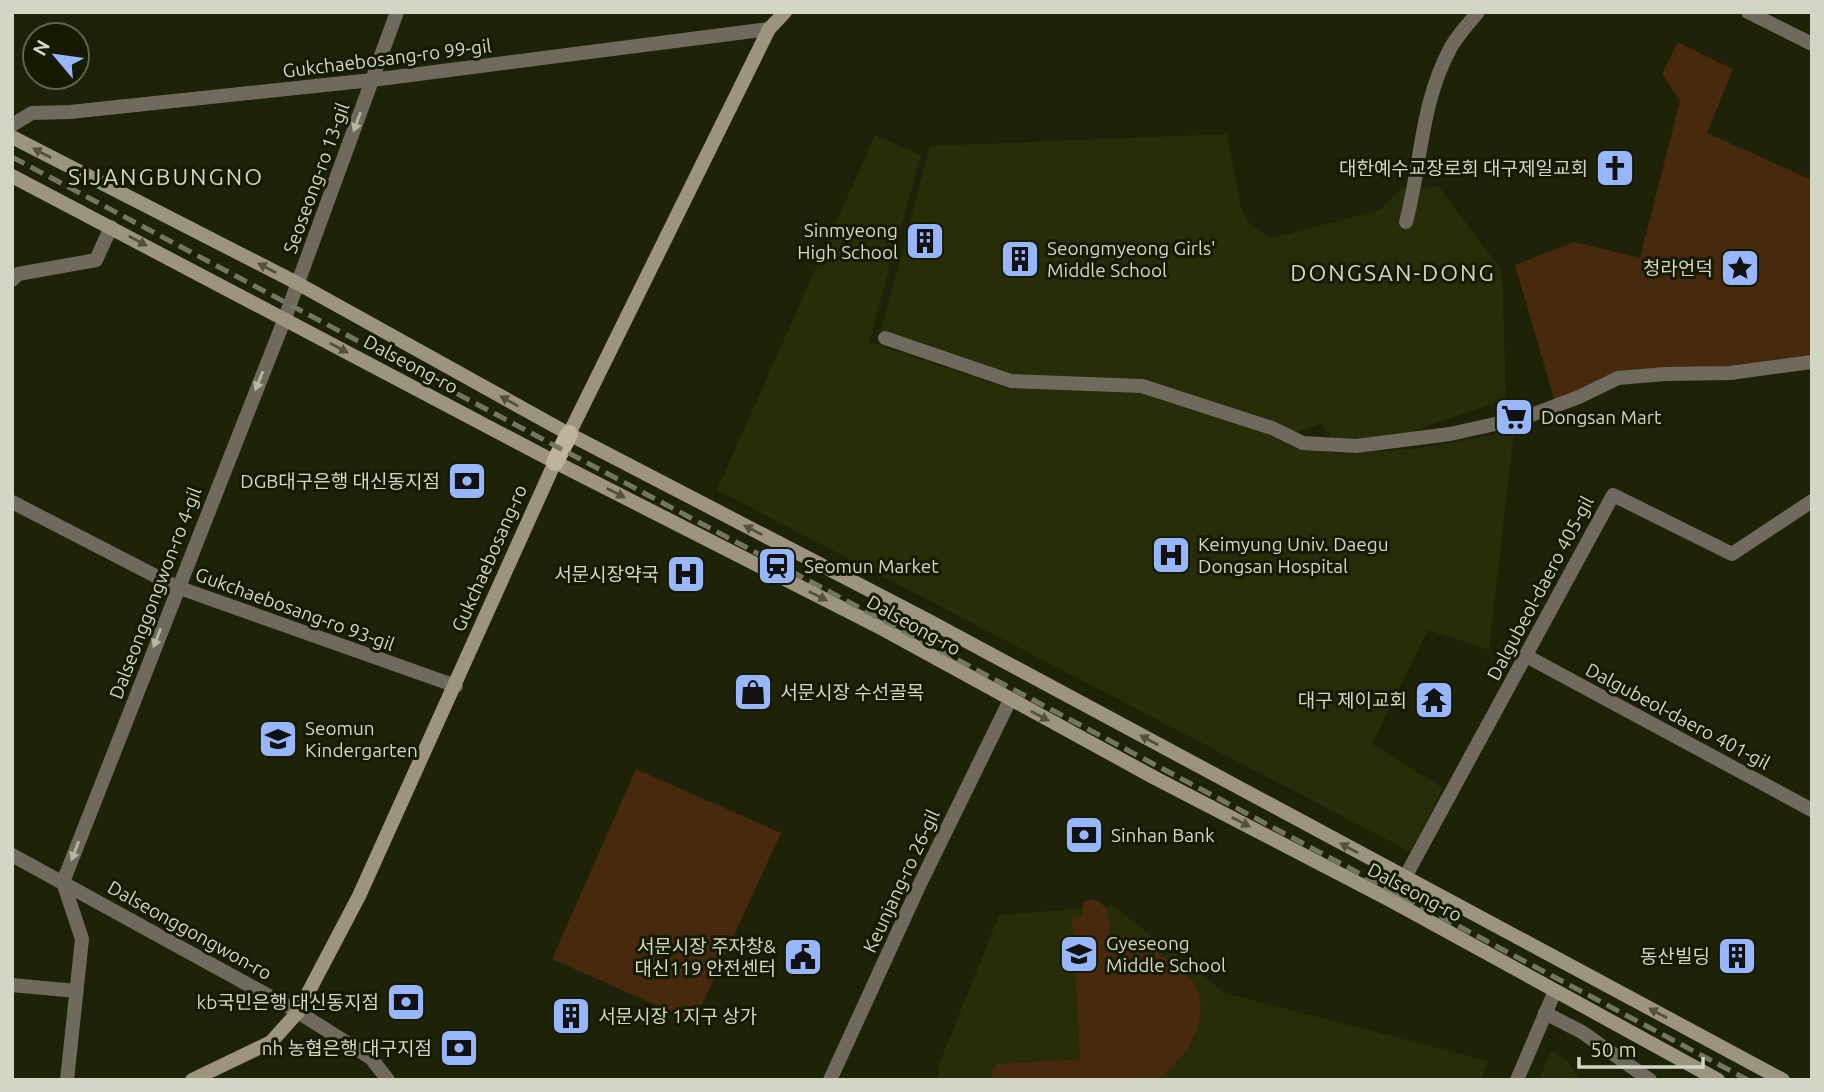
<svg xmlns="http://www.w3.org/2000/svg" width="1824" height="1092" font-family="Ubuntu,'Noto Sans KR',sans-serif">
	<style>
		.built { fill: #272d09 }
		.green { fill: #47290e }
		.lines { fill: none; stroke-linecap: round; stroke-linejoin: round }
		.minor { stroke: #6f6a5d; stroke-width: 14 }
		.tertiary { stroke: #6f6a5d; stroke-width: 14 }
		.secondary { stroke: #9c947f; stroke-width: 14 }
		.primary { stroke: #bfb49a; stroke-width: 18 }
		.rail { stroke: #737761; stroke-width: 5; stroke-dasharray: 14 7; stroke-linecap: butt }
		.oneway { fill: #b4b6a6 }
		.oneway2 { fill: #52513a }
		.labels { text-anchor: middle; stroke-width: 6; stroke-linejoin: round; paint-order: stroke }
		.street-label { font-size: 19px; fill: #d2d6c5; stroke: #151a01 }
		.poi-label { font-size: 19px; fill: #d2d6c5; stroke: #151a01; text-anchor: end }
		.quarter-label { font-size: 23px; letter-spacing: 2px; fill: #d2d6c5; stroke: #151a01 }
	</style>
	<rect width="100%" height="100%" fill="#1e2308"/>
	<g class="built">
		<path d="M1227,134L1241,208L1251,226L1272,238L1380,210L1402,188L1439,187L1502,271L1506,399L1411,432L1336,442L1321,424L1295,433L1147,382L1011,375L881,331L930,146Z"/>
		<path d="M875,135L921,155L869,342L1007,388L1139,392L1271,434L1298,445L1339,454L1415,449L1514,431L1489,650L1428,630L1372,744L1443,788L1411,852L717,490Z"/>
		<path d="M1113,906L1225,993L1488,1061L1481,1080H939L938,1067L999,915Z"/>
		<path d="M1551,1050L1570,1063L1580,1080H1539Z"/>
	</g>
	<g class="green">
		<path d="M1678,42L1733,69L1707,133L1812,180V361L1618,378L1556,405L1515,265L1575,242L1640,258L1680,101L1662,74Z"/>
		<path d="M636,769L781,833L694,1022L552,959Z"/>
		<path d="M1091,899C1112,905 1108,916 1110,935C1136,935 1144,943 1163,957C1173,965 1190,974 1196,986C1212,1020 1184,1060 1158,1080H993L992,1071L998,1064L1080,1059L1072,917L1083,916V902Z"/>
	</g>
	<g class="lines">
		<g class="minor">
			<path d="M1748,12L1812,44"/>
			<path d="M12,125L32,113L70,112L372,80L769,29"/>
			<path d="M1406,222C1422,162 1420,104 1451,47C1458,35 1469,23 1478,12"/>
			<path d="M12,280L18,274L96,260L111,227"/>
			<path d="M885,338L1011,381L1142,386L1272,428L1303,443L1356,446L1450,434L1526,417L1579,397L1618,378L1665,374L1730,373L1812,362"/>
			<path d="M12,502L177,587L456,686"/>
			<path d="M1526,656L1812,810"/>
			<path d="M1392,901L1613,495L1732,554L1812,501"/>
			<path d="M12,985L76,991"/>
			<path d="M1545,1013L1582,1032L1650,1080"/>
			<path d="M67,1080L82,939L63,882L285,318L397,12"/>
			<path d="M830,1080L918,888L1010,700"/>
			<path d="M1517,1080L1555,991"/>
		</g>
		<path class="tertiary" d="M12,855L298,1012L371,1058L388,1080"/>
		<g class="secondary">
			<path d="M12,137L297,283L569,434L929,621L1783,1080"/>
			<path d="M12,176L555,462L883,629L1155,778L1392,901L1718,1080"/>
			<path d="M569,434L769,29L785,12"/>
			<path d="M192,1080L271,1042L298,1012L359,896L555,462"/>
		</g>
		<path class="primary" d="M555,462L569,434"/>
		<path class="rail" d="M12,157L1748,1080"/>
	</g>
	<defs><path id="oneway-solid" d="M-6-.8H1V-3.2L6.5 0L1 3.2V.8H-6Z" transform="scale(1.75)"/></defs>
	<g class="oneway">
		<use href="#oneway-solid" transform="translate(357 122) rotate(110)"/>
		<use href="#oneway-solid" transform="translate(259 381) rotate(112)"/>
		<use href="#oneway-solid" transform="translate(157 638) rotate(111)"/>
		<use href="#oneway-solid" transform="translate(75 851) rotate(111)"/>
	</g>
	<g class="oneway2">
		<use href="#oneway-solid" transform="translate(42 153) rotate(-153)"/>
		<use href="#oneway-solid" transform="translate(138 241) rotate(28)"/>
		<use href="#oneway-solid" transform="translate(267 268) rotate(-153)"/>
		<use href="#oneway-solid" transform="translate(339 348) rotate(28)"/>
		<use href="#oneway-solid" transform="translate(509 401) rotate(-151)"/>
		<use href="#oneway-solid" transform="translate(616 493) rotate(27)"/>
		<use href="#oneway-solid" transform="translate(753 530) rotate(-153)"/>
		<use href="#oneway-solid" transform="translate(818 596) rotate(27)"/>
		<use href="#oneway-solid" transform="translate(1040 716) rotate(28)"/>
		<use href="#oneway-solid" transform="translate(1149 740) rotate(-152)"/>
		<use href="#oneway-solid" transform="translate(1241 822) rotate(27)"/>
		<use href="#oneway-solid" transform="translate(1349 848) rotate(-151)"/>
		<use href="#oneway-solid" transform="translate(1658 1013) rotate(-152)"/>
	</g>
	<defs>
		<g id="church-square" transform="scale(2.0125)"><rect x="-9" y="-9" width="18" height="18" rx="4" fill="#97b6fd" stroke="#151a01"/><path d="M-1.2-6h2.4v3.5h3.3v2.4h-3.3V6h-2.4V-.1h-3.3v-2.4h3.3Z" fill="#111"/></g>
		<g id="building-square" transform="scale(2.0125)"><rect x="-9" y="-9" width="18" height="18" rx="4" fill="#97b6fd" stroke="#151a01"/><path d="M-4-6H4V6H1V3H-1V6H-4ZM-2.5-4.3h1.7v1.8h-1.7ZM.8-4.3h1.7v1.8H.8ZM-2.5-1h1.7V.8h-1.7ZM.8-1h1.7V.8H.8Z" fill="#111"/></g>
		<g id="sight-square" transform="scale(2.0125)"><rect x="-9" y="-9" width="18" height="18" rx="4" fill="#97b6fd" stroke="#151a01"/><path d="M0-6L1.8-2.2L6-1.7L2.9 1.2L3.7 5.4L0 3.3L-3.7 5.4L-2.9 1.2L-6-1.7L-1.8-2.2Z" fill="#111"/></g>
		<g id="supermarket-square" transform="scale(2.0125)"><rect x="-9" y="-9" width="18" height="18" rx="4" fill="#97b6fd" stroke="#151a01"/><path d="M-6-5.5h2.5l.6 2H6L4.5 2H-2.5L-4.4-4H-6ZM-1.5 3.2a1.3 1.3 0 1 0 .1 0ZM3 3.2a1.3 1.3 0 1 0 .1 0Z" fill="#111"/></g>
		<g id="bank-square" transform="scale(2.0125)"><rect x="-9" y="-9" width="18" height="18" rx="4" fill="#97b6fd" stroke="#151a01"/><path d="M-6-4H6V4H-6ZM0-2.3a2.3 2.3 0 1 0 0 4.6a2.3 2.3 0 1 0 0-4.6Z" fill="#111"/></g>
		<g id="hospital-square" transform="scale(2.0125)"><rect x="-9" y="-9" width="18" height="18" rx="4" fill="#97b6fd" stroke="#151a01"/><path d="M-5-5h3v3.5h4V-5h3V5h-3V1.5h-4V5h-3Z" fill="#111"/></g>
		<g id="station-square" transform="scale(2.0125)"><rect x="-9" y="-9" width="18" height="18" rx="4" fill="#97b6fd" stroke="#151a01"/><path d="M-3-6H3Q5-6 5-4V2Q5 4 3 4L4.5 6H3L1.5 4h-3L-3 6H-4.5L-3 4Q-5 4-5 2V-4Q-5-6-3-6ZM-3.5-4v3h7v-3ZM-3.5 1v1.5H-2V1ZM2 1v1.5H3.5V1Z" fill="#111"/></g>
		<g id="shop-square" transform="scale(2.0125)"><rect x="-9" y="-9" width="18" height="18" rx="4" fill="#97b6fd" stroke="#151a01"/><path d="M-5-2.5h2.3a2.7 3.5 0 0 1 5.4 0H5L5.5 6h-11ZM-1.5-2.5h3a1.5 2.3 0 0 0-3 0Z" fill="#111"/></g>
		<g id="temple-square" transform="scale(2.0125)"><rect x="-9" y="-9" width="18" height="18" rx="4" fill="#97b6fd" stroke="#151a01"/><path d="M0-6L5-2H3V0L6.5 2.5H4V6H1.5V3h-3V6H-4V2.5H-6.5L-3 0V-2H-5Z" fill="#111"/></g>
		<g id="school-square" transform="scale(2.0125)"><rect x="-9" y="-9" width="18" height="18" rx="4" fill="#97b6fd" stroke="#151a01"/><path d="M0-5L7-2L0 1L-7-2ZM-4 1L0 2.5L4 1V4Q0 6-4 4Z" fill="#111"/></g>
		<g id="civic-square" transform="scale(2.0125)"><rect x="-9" y="-9" width="18" height="18" rx="4" fill="#97b6fd" stroke="#151a01"/><path d="M-.6-6.5H3V-4.5H.6V-3L4-1V1h2V6H-6V1h2V-1L-.6-3ZM-1.2 2.5V6h2.4V2.5Z" fill="#111"/></g>
	</defs>
	<g fill-rule="evenodd">
		<use href="#church-square" x="1615" y="168"/>
		<use href="#building-square" x="925" y="241"/>
		<use href="#building-square" x="1020" y="259"/>
		<use href="#sight-square" x="1740" y="268"/>
		<use href="#supermarket-square" x="1514" y="417"/>
		<use href="#bank-square" x="467" y="481"/>
		<use href="#hospital-square" x="1171" y="555"/>
		<use href="#station-square" x="777" y="566"/>
		<use href="#hospital-square" x="686" y="574"/>
		<use href="#shop-square" x="753" y="692"/>
		<use href="#temple-square" x="1434" y="700"/>
		<use href="#school-square" x="278" y="739"/>
		<use href="#bank-square" x="1084" y="835"/>
		<use href="#school-square" x="1079" y="954"/>
		<use href="#building-square" x="1737" y="956"/>
		<use href="#civic-square" x="803" y="957"/>
		<use href="#bank-square" x="406" y="1002"/>
		<use href="#building-square" x="571" y="1016"/>
		<use href="#bank-square" x="459" y="1048"/>
	</g>
	<g class="labels">
		<g class="street-label">
			<text transform="translate(387 58) rotate(-7)" y="7">Gukchaebosang-ro 99-gil</text>
			<text transform="translate(316 178) rotate(-70)" y="7">Seoseong-ro 13-gil</text>
			<text transform="translate(411 364) rotate(28)" y="7">Dalseong-ro</text>
			<text transform="translate(489 558) rotate(-66)" y="7">Gukchaebosang-ro</text>
			<text transform="translate(1540 588) rotate(-62)" y="7">Dalgubeol-daero 405-gil</text>
			<text transform="translate(155 593) rotate(-69)" y="7">Dalseonggongwon-ro 4-gil</text>
			<text transform="translate(295 609) rotate(20)" y="7">Gukchaebosang-ro 93-gil</text>
			<text transform="translate(914 625) rotate(29)" y="7">Dalseong-ro</text>
			<text transform="translate(1678 716) rotate(28)" y="7">Dalgubeol-daero 401-gil</text>
			<text transform="translate(901 881) rotate(-65)" y="7">Keunjang-ro 26-gil</text>
			<text transform="translate(1415 892) rotate(28)" y="7">Dalseong-ro</text>
			<text transform="translate(190 930) rotate(29)" y="7">Dalseonggongwon-ro</text>
		</g>
		<g class="poi-label">
			<text x="1588" y="175">대한예수교장로회 대구제일교회</text>
			<text x="898" y="237">Sinmyeong<tspan x="898" dy="22">High School</tspan></text>
			<text x="1047" y="255" text-anchor="start">Seongmyeong Girls'<tspan x="1047" dy="22">Middle School</tspan></text>
			<text x="1713" y="275">청라언덕</text>
			<text x="1541" y="424" text-anchor="start">Dongsan Mart</text>
			<text x="440" y="488">DGB대구은행 대신동지점</text>
			<text x="1198" y="551" text-anchor="start">Keimyung Univ. Daegu<tspan x="1198" dy="22">Dongsan Hospital</tspan></text>
			<text x="804" y="573" text-anchor="start">Seomun Market</text>
			<text x="659" y="581">서문시장약국</text>
			<text x="780" y="699" text-anchor="start">서문시장 수선골목</text>
			<text x="1407" y="707">대구 제이교회</text>
			<text x="305" y="735" text-anchor="start">Seomun<tspan x="305" dy="22">Kindergarten</tspan></text>
			<text x="1111" y="842" text-anchor="start">Sinhan Bank</text>
			<text x="1106" y="950" text-anchor="start">Gyeseong<tspan x="1106" dy="22">Middle School</tspan></text>
			<text x="776" y="953">서문시장 주자창&amp;<tspan x="776" dy="22">대신119 안전센터</tspan></text>
			<text x="1710" y="963">동산빌딩</text>
			<text x="379" y="1009">kb국민은행 대신동지점</text>
			<text x="598" y="1023" text-anchor="start">서문시장 1지구 상가</text>
			<text x="432" y="1055">nh 농협은행 대구지점</text>
		</g>
		<g class="quarter-label">
			<text x="166" y="185">SIJANGBUNGNO</text>
			<text x="1393" y="281">DONGSAN-DONG</text>
		</g>
	</g>
	<rect width="1824" height="1092" fill="none" stroke="#d2d6c5" stroke-width="28"/>
	<g transform="translate(56 56) rotate(299)"><circle r="33" fill="#151a01" stroke="#61654f" stroke-width="2"/>
	<path d="M0-5L12 26L0 18L-12 26Z" fill="#97b6fd"/>
	<text y="-10" font-size="19" font-weight="bold" text-anchor="middle" fill="#d2d6c5">N</text>
	</g>
	<path d="M1579 1057v10h124v-10" fill="none" stroke="#d2d6c5" stroke-width="3.5"/>
	<text x="1590" y="1057" font-size="21" fill="#d2d6c5" stroke="#151a01" stroke-width="5" paint-order="stroke">50 m</text>
</svg>
